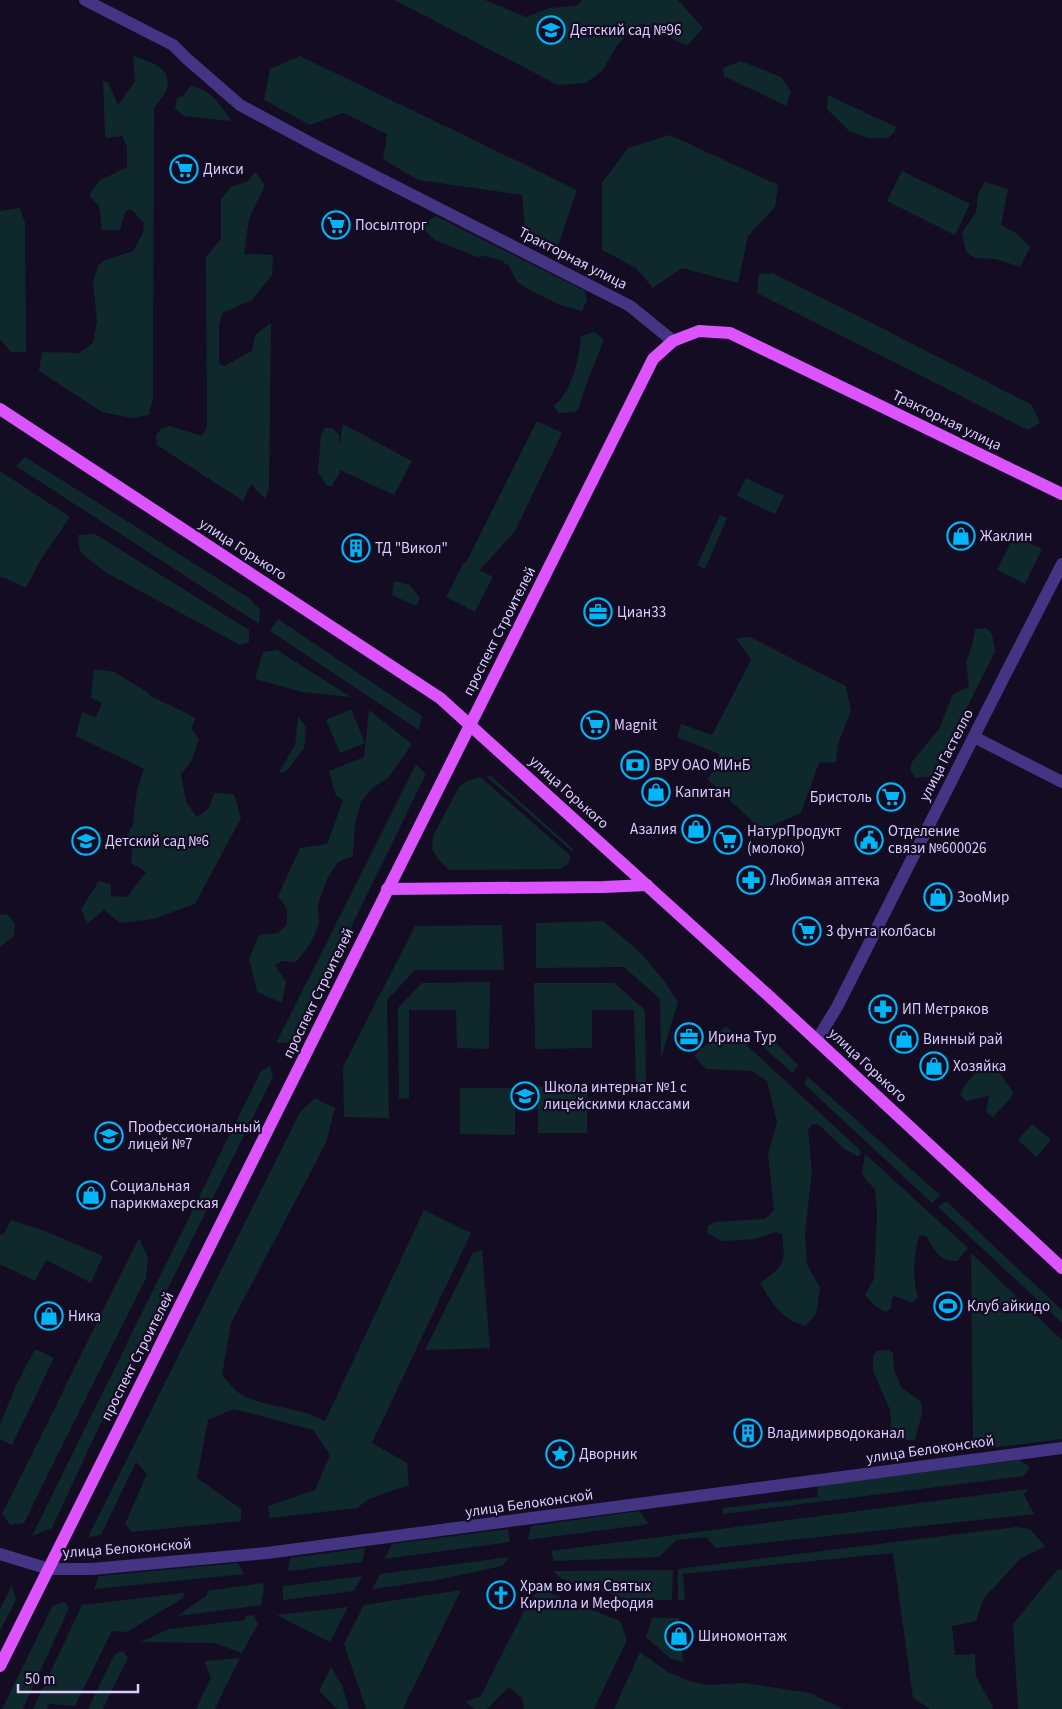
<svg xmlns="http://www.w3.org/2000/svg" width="1062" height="1709" font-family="'Source Sans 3',sans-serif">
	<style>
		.green { fill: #0f282c }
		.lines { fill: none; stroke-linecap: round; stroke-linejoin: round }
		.minor { stroke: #443484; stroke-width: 12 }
		.major { stroke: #dc54ff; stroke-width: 12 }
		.labels { text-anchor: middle; stroke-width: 4.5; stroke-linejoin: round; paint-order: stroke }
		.poi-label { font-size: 15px; fill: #dbcdff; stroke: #130c22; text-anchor: start }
		.street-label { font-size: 15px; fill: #dbcdff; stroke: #130c22 }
	</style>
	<rect width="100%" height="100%" fill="#130c22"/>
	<g class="green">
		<path d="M394,0H485L526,17L549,8L576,6L582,0H678L703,28L687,46L641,23L618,44L602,71L586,83L558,85Z"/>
		<path d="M133,56C147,61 173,67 167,88C165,95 158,102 154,108L153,399L149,415L132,418L102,412L39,371L42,352L79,353L93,343L97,322L93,282L98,266L103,261L133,251L143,233L144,223L131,209L125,212L120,230H102L99,206L89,195L99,181L127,167V147L122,136L106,138L105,134L103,81L108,82L118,105L135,81Z"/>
		<path d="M300,56L577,190L556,252L526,240L522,195L418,180L383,159L387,134L343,113L310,125L264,100L270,69Z"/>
		<path d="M741,61L781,77L791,92L786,106L724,76L723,68Z"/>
		<path d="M190,86C210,88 221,105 231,121L184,116L175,109L177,98L184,95Z"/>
		<path d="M828,95L896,127L894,133L888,138H868L849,131L827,109Z"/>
		<path d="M670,135L778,185L775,207L748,236L738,283L682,268L653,288L636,268L602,250V183L628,148Z"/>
		<path d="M902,171L970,204L955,235L887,201Z"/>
		<path d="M255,172L265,185L249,219L244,254L273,255L272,275L252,300L222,313L219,326V363L224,366L252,351L255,335L271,323L269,489L265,498L263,497L251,484L243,501L157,445L156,435L162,428L170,426L202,436L207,427L206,257L221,239V199L231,187L248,181Z"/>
		<path d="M985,182L1008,189L1001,225L1016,233L1030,247L1020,267L996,259L975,258L966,252L962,233L976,212L978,194Z"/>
		<path d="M20,208L25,223L26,352H11L0,339V211Z"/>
		<path d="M436,216L585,291L587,300L582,311L563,306L531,291L517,282L509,266L500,260L485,256L477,257L435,240L424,230L423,224Z"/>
		<path d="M773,273L1031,404L1040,423L1028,430L757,293L759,274Z"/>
		<path d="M594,332L604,339L584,391L579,408L575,412L559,413L553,406C571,396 580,355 581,336Z"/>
		<path d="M537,421L562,433L515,531L480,570L493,577L475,612L446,597L464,562L466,563Z"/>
		<path d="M343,424L412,461L394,495L340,470L339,474L332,486H327L318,472L321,434L325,428H333L339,435V446Z"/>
		<path d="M25,457L249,598L260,610L259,624L16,466Z"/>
		<path d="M0,471L70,517L40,561L26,588L0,576Z"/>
		<path d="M746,478L784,496L775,514L737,496Z"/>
		<path d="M720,515L727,518L705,569L697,565Z"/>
		<path d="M95,534L249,630V642L240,645L105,572L80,552L78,535Z"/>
		<path d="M1014,536L1042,549L1025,584L997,570Z"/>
		<path d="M394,581L410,585L420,598L416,606L392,595Z"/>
		<path d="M278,619L422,716L419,730L270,631Z"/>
		<path d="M986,628L992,634L995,652L932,776L915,778L910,770L912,762L939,729L953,694L969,687L966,662L972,646L975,629Z"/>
		<path d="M750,637L846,686L851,711L838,744L836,762L819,763L801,813L773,825L765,833L707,779L719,765V754L677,737L681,724L712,735L751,660L736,638Z"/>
		<path d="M277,650L351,697L302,692L255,679L263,652Z"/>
		<path d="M94,669L114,672L149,693V695L196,718L191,729L199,739L191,762L181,774L186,802L197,817L209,808L214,793L234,794L241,818L195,904L153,919L120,923L104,910L87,924L81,909L99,881L111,884V896L127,897L146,872L131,863L132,850L126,837L133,825L134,813L137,790L144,769L76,736L82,712L96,717L102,703L91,698Z"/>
		<path d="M351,709L365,743L340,753L326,720Z"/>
		<path d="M369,710L412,744L389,777L371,789L361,802L355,824L353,856L338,862L327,879L318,904L319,924L311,943L296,962L282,961L275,965L286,982L282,1003L257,992L249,959L259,935L278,933L287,924V909L278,896L300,848L327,844L343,800L336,796L329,771L364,757Z"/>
		<path d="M298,717L306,727L304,748L288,769L285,772L279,773L295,745Z"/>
		<path d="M416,764L426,774L298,1036L286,1043H276Z"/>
		<path d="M491,776L572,848L574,853L487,777Z"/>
		<path d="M480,777L571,856L568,864L560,869L449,870L437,858L432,849L433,836L459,787L467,781Z"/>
		<path d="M0,914L8,915L15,924L14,936L0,947Z"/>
		<path d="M603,921L641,953L664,981L678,1002L661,1058L660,999L624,967L536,968V923Z"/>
		<path d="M502,925L504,970H415L387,1000L389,1118L344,1117L343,1067L415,926Z"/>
		<path d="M490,982L489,1049L457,1048L456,1010H409V1098L399,1099L398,1008L422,983Z"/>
		<path d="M534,983H614L645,1010L646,1092L636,1093L634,1010H592V1048L535,1049Z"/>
		<path d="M726,1026L861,1151L860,1155L857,1156L844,1149L819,1125L812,1124L808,1130L812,1172L805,1232L807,1264L820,1288L816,1314L805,1326C780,1318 773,1304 760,1283C784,1266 786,1264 782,1234L776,1232L755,1239L722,1241L707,1233L708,1226L715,1222L765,1219L774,1210L768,1154L777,1122L767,1081L752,1071L706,1069L694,1056Z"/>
		<path d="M771,1038L798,1065L793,1073L764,1048Z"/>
		<path d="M984,1063L996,1068L1013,1092L1011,1098L993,1117L986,1112L989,1096L966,1101L960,1095L965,1085Z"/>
		<path d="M270,1066L273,1077L98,1429L52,1528L32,1536L261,1071Z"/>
		<path d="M807,1076L940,1195L932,1203L805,1085Z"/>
		<rect x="538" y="1087" width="49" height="46"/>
		<path d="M460,1088H515V1135L460,1134Z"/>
		<path d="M315,1098L335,1108L326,1143L231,1323L222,1375C228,1381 235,1391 242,1395C267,1408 301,1407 325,1421L424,1210L471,1233L372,1443L407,1463L409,1485L369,1499L357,1508L270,1518L268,1506L315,1490L330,1455L313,1430L234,1409L208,1420L197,1478L241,1509V1521L132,1532L125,1524L147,1474L136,1462L101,1535L88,1537L300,1112Z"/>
		<path d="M1032,1124L1051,1140L1036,1157L1018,1140Z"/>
		<path d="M865,1154L968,1248L957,1261C938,1261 936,1251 926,1236H919C914,1254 912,1279 918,1297L912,1303L895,1296L892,1298L891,1308L886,1312L875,1306L865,1295L874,1279L877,1213L875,1189L866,1180L862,1173Z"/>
		<path d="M946,1201L1062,1310V1323L938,1207Z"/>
		<path d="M11,1220L45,1231L103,1256L91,1283L46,1260L35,1281L0,1264V1234L3,1235Z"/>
		<path d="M139,1238L148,1257L146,1278L24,1523L10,1525L2,1514Z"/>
		<path d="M482,1250L490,1348L425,1350L473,1253Z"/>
		<path d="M971,1253L1062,1340V1439L973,1450Z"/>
		<path d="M35,1349L54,1358L12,1445L0,1439V1424L15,1388Z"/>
		<path d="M888,1350L893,1353L894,1370L901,1387L921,1402L922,1413L915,1440H895L892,1436L890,1410L873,1371V1356L877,1351Z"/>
		<path d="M1019,1460L1030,1467L1024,1476L723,1514V1508L818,1497L817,1486Z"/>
		<path d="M1028,1489L1024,1495L1034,1514L716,1548L706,1537L677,1540L659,1557L554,1561L551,1551Z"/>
		<path d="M639,1511L649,1524L528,1540L531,1526Z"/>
		<path d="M1016,1527L1030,1529L1045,1546L1021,1558L984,1598L976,1621L952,1626L955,1655L975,1654L976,1676L992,1706L993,1709H930L913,1698L893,1553L683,1574L685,1600H678V1569Z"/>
		<path d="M508,1529L510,1542L384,1559L392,1544Z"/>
		<path d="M365,1548L362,1562L288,1571L290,1558Z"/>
		<path d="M510,1557L502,1566L437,1580L372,1589L380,1574Z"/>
		<path d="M238,1563L244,1574L94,1589L99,1576Z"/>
		<path d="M1058,1569L1062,1570V1709H1018L1013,1624Z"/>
		<path d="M673,1570L672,1600L633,1601L562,1579L553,1571Z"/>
		<path d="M362,1576L354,1591L283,1600V1586Z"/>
		<path d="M263,1583L264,1589L261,1605L178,1616L207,1595V1591Z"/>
		<path d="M12,1585L16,1600L0,1631V1609Z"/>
		<path d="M540,1589L620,1621L627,1640L594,1709H524L522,1698L509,1687L487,1709H475L465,1702L481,1696L529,1601Z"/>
		<path d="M461,1590L403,1709H366L344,1644L364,1605Z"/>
		<path d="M184,1593L183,1598L127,1632L112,1631L75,1706L49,1704L47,1709H33L82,1605Z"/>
		<path d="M65,1602L69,1608L23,1709H2L53,1605Z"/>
		<path d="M348,1607L330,1642L277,1615Z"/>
		<path d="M253,1615L258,1624L242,1653L214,1643L140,1642L169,1629L245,1620L246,1616Z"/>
		<path d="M652,1618H679V1627H670L671,1643L681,1644L683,1662L671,1659L646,1637Z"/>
		<path d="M123,1651L128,1658L103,1709H88L114,1655Z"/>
		<path d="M640,1652L668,1672L689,1681L708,1685L744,1683L810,1693L843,1709H614Z"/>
		<path d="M240,1658L215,1709H196L211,1678L204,1661Z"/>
		<path d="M331,1667L342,1685L349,1709H337L319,1691Z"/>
	</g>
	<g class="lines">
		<g class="minor">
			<path d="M85,0L173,45L186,58L240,105L320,148L630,306L673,341"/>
			<path d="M974,737L1062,782"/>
			<path d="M817,1040L837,1007L1006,673L1062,564"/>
			<path d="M0,1554L49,1569H92L267,1553L1062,1448"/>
		</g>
		<g class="major">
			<path d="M0,409L440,698L770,997L1062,1268"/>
			<path d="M387,889L604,887L647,885"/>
			<path d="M0,1666L653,359L673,341L699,331L730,333L1062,494"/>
		</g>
	</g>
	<defs>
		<g id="school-ring" transform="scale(1.4375)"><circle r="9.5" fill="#130c22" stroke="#00b5f8" stroke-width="1.5"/><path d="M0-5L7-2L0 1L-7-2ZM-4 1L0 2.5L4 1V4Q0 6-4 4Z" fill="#00b5f8"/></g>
		<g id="supermarket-ring" transform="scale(1.4375)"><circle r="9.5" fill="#130c22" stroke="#00b5f8" stroke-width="1.5"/><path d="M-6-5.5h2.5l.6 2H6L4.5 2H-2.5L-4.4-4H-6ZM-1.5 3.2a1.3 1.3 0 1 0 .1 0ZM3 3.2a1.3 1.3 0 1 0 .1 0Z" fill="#00b5f8"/></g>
		<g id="shop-ring" transform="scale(1.4375)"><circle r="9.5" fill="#130c22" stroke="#00b5f8" stroke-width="1.5"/><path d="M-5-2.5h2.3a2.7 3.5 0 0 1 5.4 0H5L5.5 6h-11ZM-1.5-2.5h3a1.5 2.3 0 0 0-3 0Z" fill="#00b5f8"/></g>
		<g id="building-ring" transform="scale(1.4375)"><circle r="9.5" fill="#130c22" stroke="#00b5f8" stroke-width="1.5"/><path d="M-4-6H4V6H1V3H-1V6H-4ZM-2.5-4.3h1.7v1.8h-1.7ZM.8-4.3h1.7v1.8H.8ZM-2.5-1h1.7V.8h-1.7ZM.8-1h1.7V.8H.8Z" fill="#00b5f8"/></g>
		<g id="office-ring" transform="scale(1.4375)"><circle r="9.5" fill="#130c22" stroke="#00b5f8" stroke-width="1.5"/><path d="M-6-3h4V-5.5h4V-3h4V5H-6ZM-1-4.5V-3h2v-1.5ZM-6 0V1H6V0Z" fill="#00b5f8"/></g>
		<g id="bank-ring" transform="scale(1.4375)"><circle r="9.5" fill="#130c22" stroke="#00b5f8" stroke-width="1.5"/><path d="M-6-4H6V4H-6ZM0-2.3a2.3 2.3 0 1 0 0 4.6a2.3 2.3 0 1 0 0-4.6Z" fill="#00b5f8"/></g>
		<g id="civic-ring" transform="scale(1.4375)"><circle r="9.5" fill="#130c22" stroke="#00b5f8" stroke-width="1.5"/><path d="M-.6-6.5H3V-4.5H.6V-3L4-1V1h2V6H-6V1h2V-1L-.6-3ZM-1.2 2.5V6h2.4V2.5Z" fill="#00b5f8"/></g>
		<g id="pharmacy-ring" transform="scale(1.4375)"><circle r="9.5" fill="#130c22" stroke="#00b5f8" stroke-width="1.5"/><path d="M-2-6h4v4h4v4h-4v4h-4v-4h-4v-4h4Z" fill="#00b5f8"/></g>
		<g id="university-ring" transform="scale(1.4375)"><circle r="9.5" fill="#130c22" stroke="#00b5f8" stroke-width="1.5"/><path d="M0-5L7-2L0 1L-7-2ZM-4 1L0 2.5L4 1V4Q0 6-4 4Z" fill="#00b5f8"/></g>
		<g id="stadium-ring" transform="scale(1.4375)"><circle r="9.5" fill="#130c22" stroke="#00b5f8" stroke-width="1.5"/><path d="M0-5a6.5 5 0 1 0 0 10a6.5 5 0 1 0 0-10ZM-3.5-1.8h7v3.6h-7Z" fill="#00b5f8"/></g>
		<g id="sight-ring" transform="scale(1.4375)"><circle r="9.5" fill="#130c22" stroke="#00b5f8" stroke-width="1.5"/><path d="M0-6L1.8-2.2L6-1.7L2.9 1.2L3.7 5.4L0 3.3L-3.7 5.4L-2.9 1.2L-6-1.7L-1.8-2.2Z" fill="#00b5f8"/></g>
		<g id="church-ring" transform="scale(1.4375)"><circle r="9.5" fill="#130c22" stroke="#00b5f8" stroke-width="1.5"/><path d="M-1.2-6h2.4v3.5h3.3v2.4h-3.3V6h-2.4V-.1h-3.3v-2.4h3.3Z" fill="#00b5f8"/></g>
	</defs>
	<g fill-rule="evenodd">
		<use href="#school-ring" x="551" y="30"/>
		<use href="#supermarket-ring" x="184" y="169"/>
		<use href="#supermarket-ring" x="336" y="225"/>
		<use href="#shop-ring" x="961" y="536"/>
		<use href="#building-ring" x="356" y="548"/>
		<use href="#office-ring" x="598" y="612"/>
		<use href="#supermarket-ring" x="595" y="725"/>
		<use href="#bank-ring" x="635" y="765"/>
		<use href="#shop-ring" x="656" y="792"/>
		<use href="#supermarket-ring" x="891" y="797"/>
		<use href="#shop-ring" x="696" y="829"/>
		<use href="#supermarket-ring" x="728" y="840"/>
		<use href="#civic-ring" x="869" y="840"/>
		<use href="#school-ring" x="86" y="841"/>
		<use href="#pharmacy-ring" x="751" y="880"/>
		<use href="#shop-ring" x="938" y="897"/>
		<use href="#supermarket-ring" x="807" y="931"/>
		<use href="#pharmacy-ring" x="883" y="1009"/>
		<use href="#office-ring" x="689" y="1037"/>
		<use href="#shop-ring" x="904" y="1039"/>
		<use href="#shop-ring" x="934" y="1066"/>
		<use href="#school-ring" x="525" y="1096"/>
		<use href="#university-ring" x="109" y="1136"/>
		<use href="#shop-ring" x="91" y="1195"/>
		<use href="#stadium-ring" x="948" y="1306"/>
		<use href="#shop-ring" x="49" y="1316"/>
		<use href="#building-ring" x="748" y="1433"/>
		<use href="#sight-ring" x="560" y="1454"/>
		<use href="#church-ring" x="501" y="1595"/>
		<use href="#shop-ring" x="679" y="1636"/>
	</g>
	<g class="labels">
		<g class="poi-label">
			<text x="570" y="35">Детский сад №96</text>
			<text x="203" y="174">Дикси</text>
			<text x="355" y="230">Посылторг</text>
			<text x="980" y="541">Жаклин</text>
			<text x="375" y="553">ТД "Викол"</text>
			<text x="617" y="617">Циан33</text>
			<text x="614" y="730">Magnit</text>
			<text x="654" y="770">ВРУ ОАО МИнБ</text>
			<text x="675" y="797">Капитан</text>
			<text x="872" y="802" text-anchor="end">Бристоль</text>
			<text x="677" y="834" text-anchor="end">Азалия</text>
			<text x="747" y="836">НатурПродукт<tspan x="747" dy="17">(молоко)</tspan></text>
			<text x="888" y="836">Отделение<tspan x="888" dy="17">связи №600026</tspan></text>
			<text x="105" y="846">Детский сад №6</text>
			<text x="770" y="885">Любимая аптека</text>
			<text x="957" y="902">ЗооМир</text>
			<text x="826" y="936">3 фунта колбасы</text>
			<text x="902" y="1014">ИП Метряков</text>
			<text x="708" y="1042">Ирина Тур</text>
			<text x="923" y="1044">Винный рай</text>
			<text x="953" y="1071">Хозяйка</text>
			<text x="544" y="1092">Школа интернат №1 с<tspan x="544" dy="17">лицейскими классами</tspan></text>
			<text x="128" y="1132">Профессиональный<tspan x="128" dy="17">лицей №7</tspan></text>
			<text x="110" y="1191">Социальная<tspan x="110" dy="17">парикмахерская</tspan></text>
			<text x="967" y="1311">Клуб айкидо</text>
			<text x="68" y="1321">Ника</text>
			<text x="767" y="1438">Владимирводоканал</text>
			<text x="579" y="1459">Дворник</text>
			<text x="520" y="1591">Храм во имя Святых<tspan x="520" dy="17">Кирилла и Мефодия</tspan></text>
			<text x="698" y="1641">Шиномонтаж</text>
		</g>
		<g class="street-label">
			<text transform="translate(573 258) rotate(27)" y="5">Тракторная улица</text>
			<text transform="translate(947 420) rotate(26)" y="5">Тракторная улица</text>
			<text transform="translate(243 549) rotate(33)" y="5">улица Горького</text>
			<text transform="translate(499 631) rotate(-63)" y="5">проспект Строителей</text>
			<text transform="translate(946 755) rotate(-63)" y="5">улица Гастелло</text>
			<text transform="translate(569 792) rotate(42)" y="5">улица Горького</text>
			<text transform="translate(318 993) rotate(-64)" y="5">проспект Строителей</text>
			<text transform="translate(868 1065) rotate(43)" y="5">улица Горького</text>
			<text transform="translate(137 1356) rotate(-63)" y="5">проспект Строителей</text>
			<text transform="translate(930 1449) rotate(-8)" y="5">улица Белоконской</text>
			<text transform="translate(529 1503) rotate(-8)" y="5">улица Белоконской</text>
			<text transform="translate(127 1548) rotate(-4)" y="5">улица Белоконской</text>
		</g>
	</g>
	<path d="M18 1684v8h120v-8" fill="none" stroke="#dbcdff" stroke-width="2.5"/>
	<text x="25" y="1684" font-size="15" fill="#dbcdff" stroke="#130c22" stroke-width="4" paint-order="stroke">50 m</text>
</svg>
